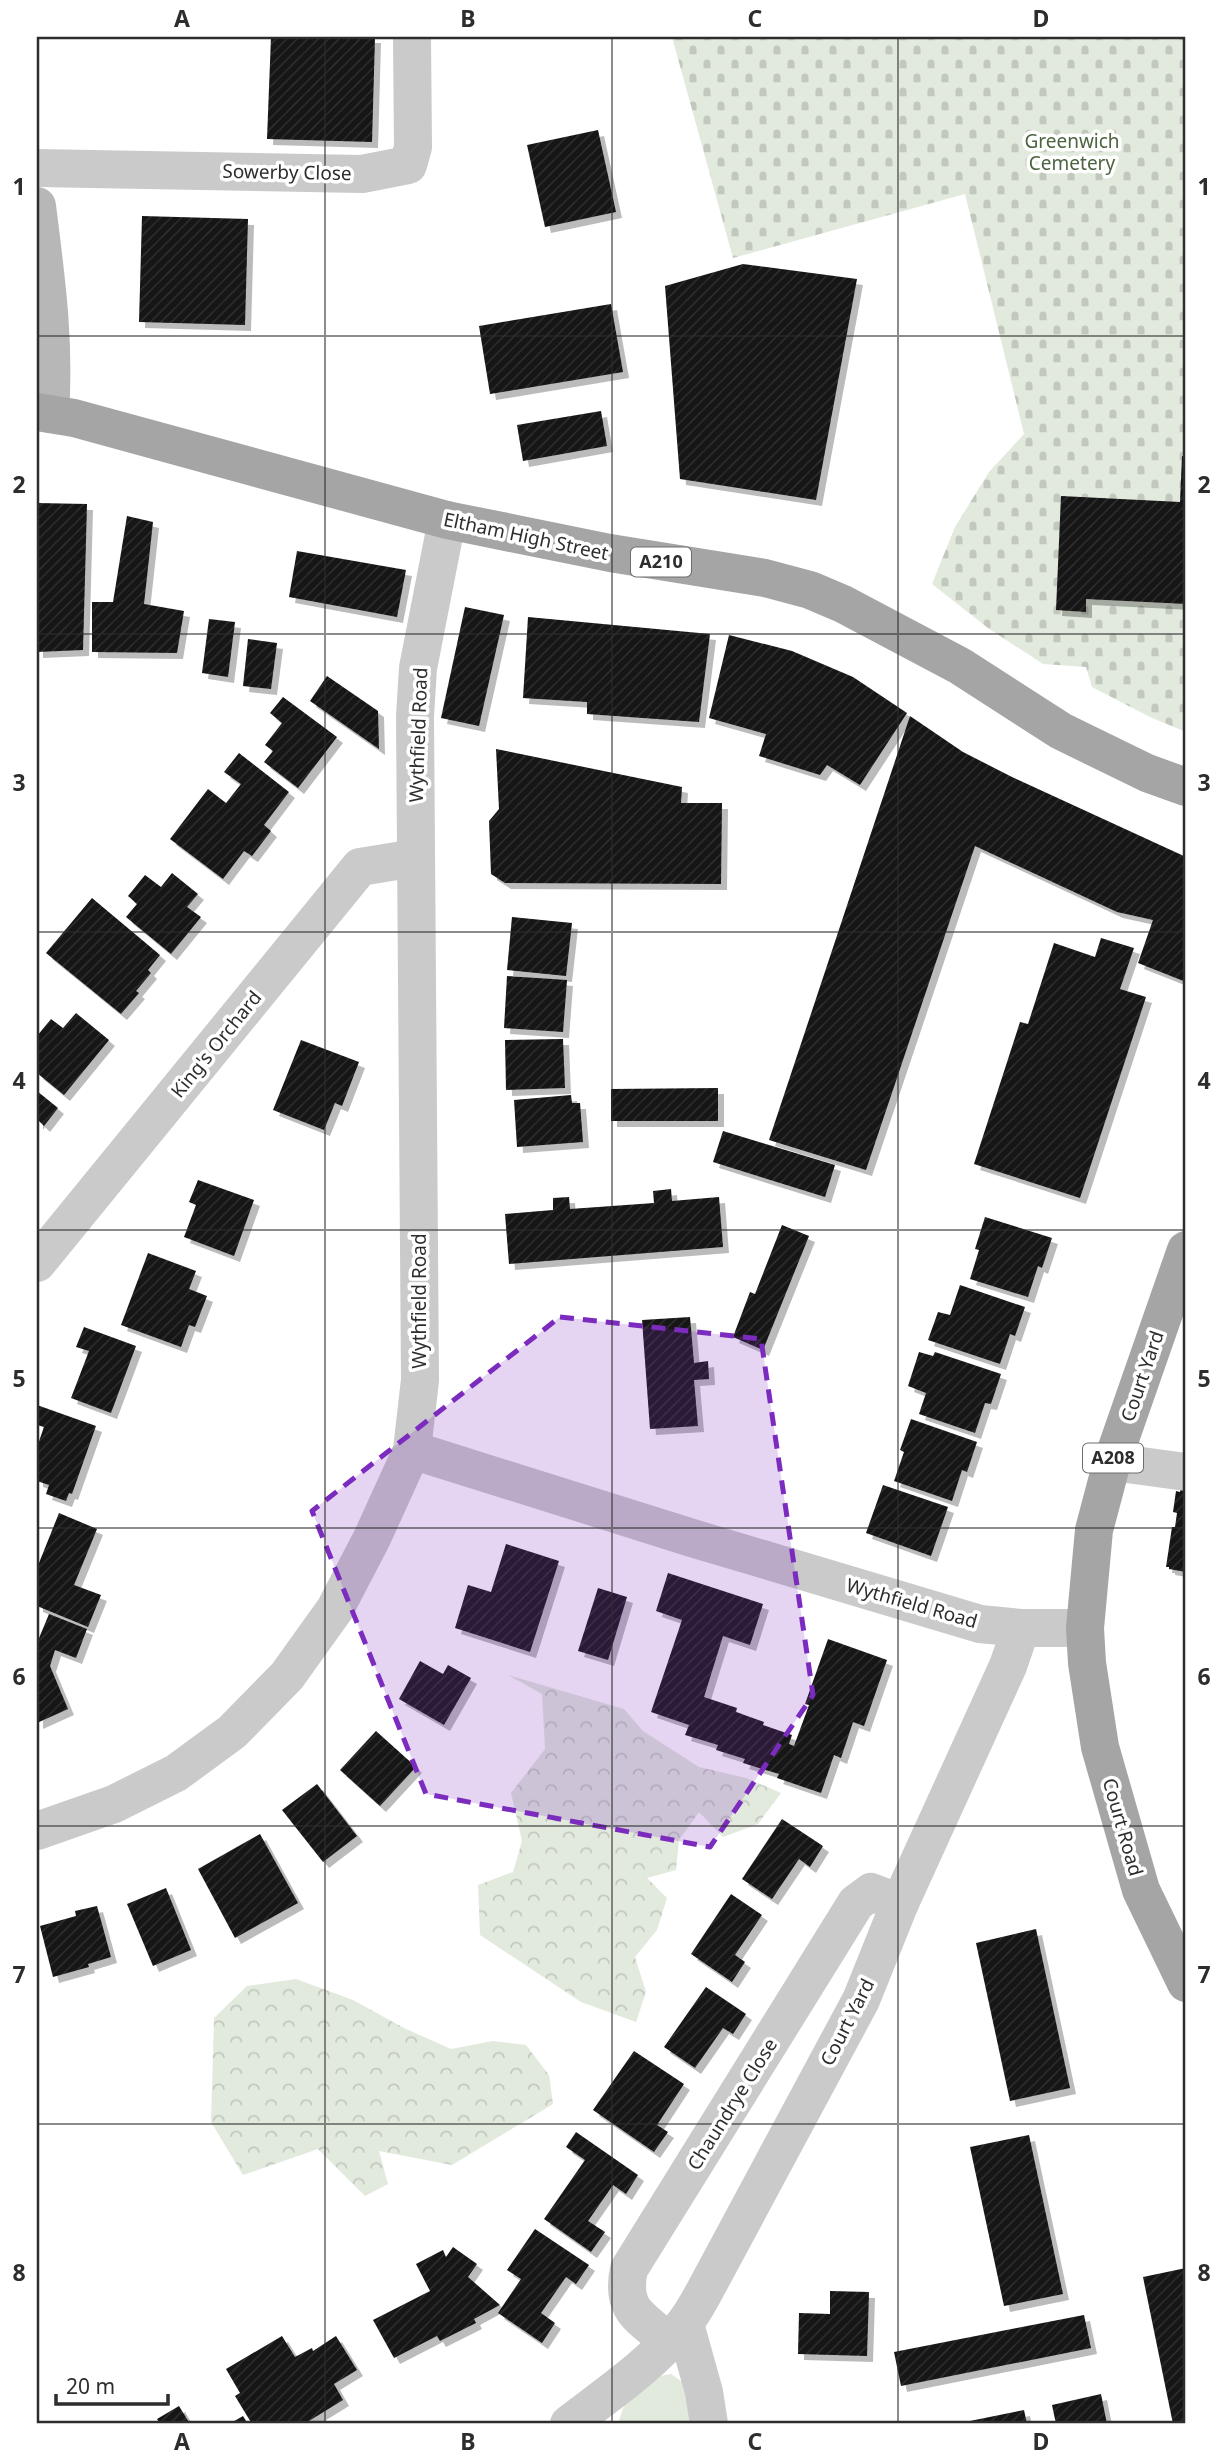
<svg xmlns="http://www.w3.org/2000/svg" width="1223" height="2461" font-family="'Noto Sans',sans-serif">
	<style>
		.green { fill: #e2e9dd }
		.forest { fill: url(#forest-crowns) }
		.cemetery { fill: url(#cemetery-stones) }
		.building { fill: url(#building-hatch); filter: url(#shadow) }
		.lines { fill: none; stroke-linecap: round; stroke-linejoin: round }
		.street { stroke: #cacaca; stroke-width: 38 }
		.secondary { stroke: #b7b7b7; stroke-width: 38 }
		.primary { stroke: #a5a5a5; stroke-width: 38 }
		.marked { fill: #7b2cbf; fill-opacity: 0.2; stroke: #7b2cbf; stroke-width: 5; stroke-dasharray: 14 9; stroke-linejoin: round }
		.grid { fill: none; stroke: #2d2d2d; stroke-width: 2; stroke-opacity: 0.55 }
		.labels { text-anchor: middle; stroke-width: 7; stroke-linejoin: round; paint-order: stroke }
		.shield { fill: #fff; stroke: #6c6c6c; stroke-width: 2 }
		.shield-label { font-size: 18px; font-weight: bold; fill: #2d2d2d }
		.park-label { font-size: 19px; fill: #4c6440; stroke: #fff }
		.street-label { font-size: 19px; fill: #2d2d2d; stroke: #fff }
		.neatline { fill: none; stroke: #2d2d2d; stroke-width: 2.5 }
		.grid-label { font-size: 23px; text-anchor: middle; font-weight: bold; fill: #2d2d2d }
	</style>
	<defs>
		<pattern id="forest-crowns" width="20" height="18" patternUnits="userSpaceOnUse" patternTransform="scale(1.75)"><rect width="20" height="18" fill="#e2e9dd"/><path d="M2 6a3 3 0 1 1 6 0M12 15a3 3 0 1 1 6 0" fill="none" stroke="#c2c8be"/></pattern>
		<pattern id="cemetery-stones" width="16" height="16" patternUnits="userSpaceOnUse" patternTransform="scale(1.75)"><rect width="16" height="16" fill="#e2e9dd"/><path d="M2 7V4a2 2 0 0 1 4 0v3zM10 15v-3a2 2 0 0 1 4 0v3z" fill="#c2c8be"/></pattern>
		<pattern id="building-hatch" width="6" height="6" patternUnits="userSpaceOnUse" patternTransform="scale(1.75)"><rect width="6" height="6" fill="#141414"/><path d="M-1 1l2-2M0 6l6-6M5 7l2-2" fill="none" stroke="#2e2e2e"/></pattern>
		<filter id="shadow"><feDropShadow dx="6" dy="6" stdDeviation="0" flood-color="#0004"/></filter>
	</defs>
	<rect width="100%" height="100%" fill="#fff"/>
	<path class="green" d="M671,2374L685,2384L695,2424H618C630,2388 631,2381 671,2374Z"/>
	<g class="forest">
		<path d="M508,1675L624,1709L643,1731L699,1767L746,1778L781,1793L758,1824L723,1837L699,1812L679,1840L676,1870L647,1878L667,1898L657,1930L635,1957L646,1992L636,2022L581,2002L480,1935L478,1885L513,1872L522,1841L511,1793L545,1749L542,1694Z"/>
		<path d="M296,1979L353,2000L404,2028L451,2049L493,2041L526,2045L549,2075L553,2104L452,2165L379,2151L388,2184L365,2196L318,2149L243,2175L211,2122L214,2018L247,1986Z"/>
	</g>
	<path class="cemetery" d="M672,37H1186V732L1150,717L1092,687L1086,667L1043,664L988,628L932,584L955,527L989,472L1024,434L965,194L733,258Z"/>
	<g class="building">
		<path d="M271,37H375L372,142L267,139Z"/>
		<path d="M598,130L616,212L545,227L527,145Z"/>
		<path d="M142,216L248,219L245,325L139,322Z"/>
		<path d="M743,264L857,279L816,500L680,479L665,286Z"/>
		<path d="M611,304L623,372L490,394L479,326Z"/>
		<path d="M601,411L607,446L523,461L517,425Z"/>
		<path d="M1182,456H1186V604L1086,599V612L1056,610L1061,496L1180,502Z"/>
		<path d="M37,503L87,504L83,650L37,652Z"/>
		<path d="M127,516L153,522L144,604L184,611L177,653L92,652V602H113Z"/>
		<path d="M297,551L406,570L397,617L289,597Z"/>
		<path d="M465,607L504,615L479,726L441,718Z"/>
		<path d="M528,617L710,634L699,722L587,714V702L523,698Z"/>
		<path d="M209,619L235,622L228,677L202,673Z"/>
		<path d="M729,635L792,651L853,677L907,713L860,785L827,765L820,775L759,756L766,734L709,718Z"/>
		<path d="M248,639L277,643L271,689L243,686Z"/>
		<path d="M327,676L378,711L379,749L310,701Z"/>
		<path d="M283,697L337,737L298,788L264,762L273,751L265,745L282,723L270,713Z"/>
		<path d="M910,716L963,752L1012,777L1186,857V982L1138,963L1153,920L1117,912L975,846L866,1170L769,1140Z"/>
		<path d="M496,749L682,787L681,803H722L721,884L505,883L491,874L489,821L499,809Z"/>
		<path d="M239,753L289,792L264,825L271,831L252,856L244,851L223,879L170,839L208,789L226,803L241,784L224,772Z"/>
		<path d="M172,873L198,894L187,907L201,917L171,954L126,917L137,904L128,896L145,875L161,887Z"/>
		<path d="M92,898L160,955L148,970L151,973L136,991L139,993L121,1014L46,953Z"/>
		<path d="M512,917L572,923L566,976L507,970Z"/>
		<path d="M1101,938L1134,948L1120,989L1146,997L1080,1198L974,1164L1020,1022L1028,1024L1054,943L1095,957Z"/>
		<path d="M507,976L567,980L563,1032L504,1028Z"/>
		<path d="M76,1013L109,1040L64,1095L37,1073V1036L51,1019L63,1028Z"/>
		<path d="M563,1039L565,1088L506,1090L505,1040Z"/>
		<path d="M301,1040L359,1062L342,1106L335,1103L324,1130L273,1110Z"/>
		<path d="M718,1088V1121H611V1089Z"/>
		<path d="M37,1091L58,1108L44,1126L39,1121L37,1124Z"/>
		<path d="M571,1095L572,1103H580L583,1142L517,1147L514,1100Z"/>
		<path d="M723,1131L835,1165L825,1197L713,1162Z"/>
		<path d="M198,1180L254,1200L234,1256L184,1237L196,1205L189,1202Z"/>
		<path d="M671,1189L672,1201L719,1197L723,1247L509,1264L505,1214L553,1210V1198L569,1197L570,1209L654,1203L653,1191Z"/>
		<path d="M985,1217L1052,1238L1042,1268L1038,1266L1028,1297L970,1279L979,1250L975,1249Z"/>
		<path d="M782,1225L809,1236L763,1350L733,1337L750,1292L755,1294Z"/>
		<path d="M148,1253L196,1271L189,1289L207,1296L195,1327L189,1325L181,1347L121,1325Z"/>
		<path d="M960,1285L1025,1307L1015,1336L1010,1334L1000,1364L928,1340L938,1312L950,1315Z"/>
		<path d="M690,1317L694,1363L708,1361L709,1379L694,1380L698,1426L650,1429L642,1320Z"/>
		<path d="M84,1327L136,1346L111,1413L71,1398L89,1351L76,1347Z"/>
		<path d="M919,1352L933,1356L935,1352L1001,1374L991,1404L985,1403L975,1433L919,1414L926,1393L908,1386Z"/>
		<path d="M37,1405L96,1426L72,1494L69,1493L66,1501L46,1494L49,1485L37,1481V1447L44,1427L37,1425Z"/>
		<path d="M911,1419L977,1442L967,1472L962,1470L952,1501L894,1481L904,1452L900,1450Z"/>
		<path d="M1182,1480H1186V1572L1169,1569V1567H1166L1172,1527H1175L1177,1513L1173,1512L1176,1491L1180,1492Z"/>
		<path d="M883,1485L948,1507L931,1556L866,1533Z"/>
		<path d="M59,1513L97,1529L74,1585L101,1595L88,1627L37,1606V1568Z"/>
		<path d="M506,1544L559,1561L530,1652L455,1628L468,1585L491,1592Z"/>
		<path d="M668,1573L763,1604L750,1645L723,1636L704,1697L737,1708L736,1712L764,1722L763,1725L792,1735L789,1744L794,1746L809,1705L805,1704L828,1639L887,1660L864,1726L853,1722L841,1758L834,1755L821,1793L777,1778L779,1774L743,1763L745,1759L716,1750L718,1745L685,1735L689,1725L651,1712L682,1620L656,1611Z"/>
		<path d="M598,1588L627,1597L608,1660L578,1651Z"/>
		<path d="M49,1614L87,1629L76,1658L55,1650L50,1666L68,1709L37,1723V1643Z"/>
		<path d="M420,1661L443,1674L448,1665L471,1678L444,1725L399,1699Z"/>
		<path d="M376,1731L416,1767L380,1806L340,1770Z"/>
		<path d="M317,1784L357,1836L323,1862L282,1810Z"/>
		<path d="M782,1819L823,1846L810,1867L799,1859L772,1899L742,1879Z"/>
		<path d="M260,1834L298,1903L235,1938L198,1869Z"/>
		<path d="M166,1888L191,1950L153,1966L127,1904Z"/>
		<path d="M731,1894L762,1915L735,1955L745,1962L732,1982L691,1954Z"/>
		<path d="M97,1906L111,1957L88,1964L89,1967L53,1977L40,1926L76,1916L75,1911Z"/>
		<path d="M1036,1929L1070,2088L1010,2101L976,1943Z"/>
		<path d="M706,1987L746,2014L733,2034L723,2028L695,2068L664,2047Z"/>
		<path d="M634,2051L684,2084L657,2125L668,2132L654,2152L593,2110Z"/>
		<path d="M576,2132L638,2175L626,2194L613,2185L588,2221L605,2232L591,2252L544,2219L585,2160L566,2147Z"/>
		<path d="M1029,2135L1063,2294L1004,2306L970,2147Z"/>
		<path d="M535,2229L589,2265L576,2284L566,2277L541,2313L555,2323L542,2343L498,2313L521,2279L507,2270Z"/>
		<path d="M453,2247L477,2264L468,2277L500,2305L474,2319L476,2323L440,2341L437,2336L394,2358L373,2320L430,2291L416,2264L443,2250L446,2257Z"/>
		<path d="M1186,2268V2424H1173L1143,2277Z"/>
		<path d="M830,2291L869,2292L867,2356L798,2354L799,2313L830,2314Z"/>
		<path d="M1084,2315L1091,2348L901,2386L894,2352Z"/>
		<path d="M282,2336L295,2357L312,2348L313,2351L336,2336L357,2370L334,2384L343,2400L304,2424H252L235,2396L240,2393L226,2369Z"/>
		<path d="M1101,2394L1107,2424H1056L1052,2405Z"/>
		<path d="M179,2406L190,2424H160L157,2419Z"/>
		<path d="M1024,2410L1027,2424H960V2423Z"/>
		<path d="M243,2416L248,2424H229Z"/>
	</g>
	<g class="lines">
		<g class="street">
			<path d="M37,168L362,174L408,165L413,147L412,37"/>
			<path d="M37,1263L360,867L415,858"/>
			<path d="M412,1450L692,1538L980,1624L1021,1628"/>
			<path d="M1112,1462L1186,1472"/>
			<path d="M37,1831L114,1804L176,1773L232,1732L287,1676L335,1609L372,1538L412,1450L420,1380L415,716L418,668L447,520"/>
			<path d="M685,2324L704,2392L709,2424"/>
			<path d="M669,2342C641,2317 620,2311 629,2269L856,1903L871,1892L900,1903"/>
			<path d="M569,2424C608,2394 651,2365 682,2327C690,2317 697,2305 703,2294L861,2000L900,1903L1008,1666L1021,1628H1085"/>
		</g>
		<path class="secondary" d="M37,206C46,278 55,340 50,414"/>
		<g class="primary">
			<path d="M37,412L74,418L447,520L610,553L765,578L810,590L843,604L960,666L1061,731L1147,773L1186,787"/>
			<path d="M1186,1250L1112,1462L1094,1530L1085,1628L1087,1663L1100,1747L1141,1890L1186,1983"/>
		</g>
	</g>
	<path class="marked" d="M560,1317L761,1339L813,1695L710,1847L426,1794L312,1511Z"/>
	<path class="grid" d="M325,37V2424M612,37V2424M898,37V2424M37,336H1186M37,634H1186M37,932H1186M37,1230H1186M37,1528H1186M37,1826H1186M37,2124H1186"/>
	<g class="labels">
		<g class="shield">
			<rect x="631" y="547.5" width="60" height="29" rx="5"/>
			<rect x="1083" y="1443.5" width="60" height="29" rx="5"/>
		</g>
		<g class="shield-label">
			<text x="661" y="568">A210</text>
			<text x="1113" y="1464">A208</text>
		</g>
		<g class="park-label">
			<text x="1072" y="148">Greenwich<tspan x="1072" dy="22">Cemetery</tspan></text>
		</g>
		<g class="street-label">
			<text transform="translate(287 172) rotate(1)" y="7">Sowerby Close</text>
			<text transform="translate(526 536) rotate(12)" y="7">Eltham High Street</text>
			<text transform="translate(418 735) rotate(-88)" y="7">Wythfield Road</text>
			<text transform="translate(216 1044) rotate(-51)" y="7">King's Orchard</text>
			<text transform="translate(419 1301) rotate(-90)" y="7">Wythfield Road</text>
			<text transform="translate(1142 1376) rotate(-71)" y="7">Court Yard</text>
			<text transform="translate(912 1603) rotate(16)" y="7">Wythfield Road</text>
			<text transform="translate(1123 1827) rotate(74)" y="7">Court Road</text>
			<text transform="translate(847 2022) rotate(-63)" y="7">Court Yard</text>
			<text transform="translate(732 2104) rotate(-58)" y="7">Chaundrye Close</text>
		</g>
	</g>
	<rect width="1223" height="2461" fill="none" stroke="#ffffff" stroke-width="77"/>
	<path d="M56 2394v10h112v-10" fill="none" stroke="#2d2d2d" stroke-width="3.5"/>
	<text x="66" y="2394" font-size="21" fill="#2d2d2d" stroke="#ffffff" stroke-width="5" paint-order="stroke">20 m</text>
	<rect x="38" y="38" width="1146" height="2384" class="neatline"/>
	<g class="grid-label">
		<text x="182" y="27">A</text>
		<text x="468" y="27">B</text>
		<text x="755" y="27">C</text>
		<text x="1041" y="27">D</text>
		<text x="19" y="195">1</text>
		<text x="1204" y="195">1</text>
		<text x="19" y="493">2</text>
		<text x="1204" y="493">2</text>
		<text x="19" y="791">3</text>
		<text x="1204" y="791">3</text>
		<text x="19" y="1089">4</text>
		<text x="1204" y="1089">4</text>
		<text x="19" y="1387">5</text>
		<text x="1204" y="1387">5</text>
		<text x="19" y="1685">6</text>
		<text x="1204" y="1685">6</text>
		<text x="19" y="1983">7</text>
		<text x="1204" y="1983">7</text>
		<text x="19" y="2281">8</text>
		<text x="1204" y="2281">8</text>
		<text x="182" y="2450">A</text>
		<text x="468" y="2450">B</text>
		<text x="755" y="2450">C</text>
		<text x="1041" y="2450">D</text>
	</g>
</svg>
